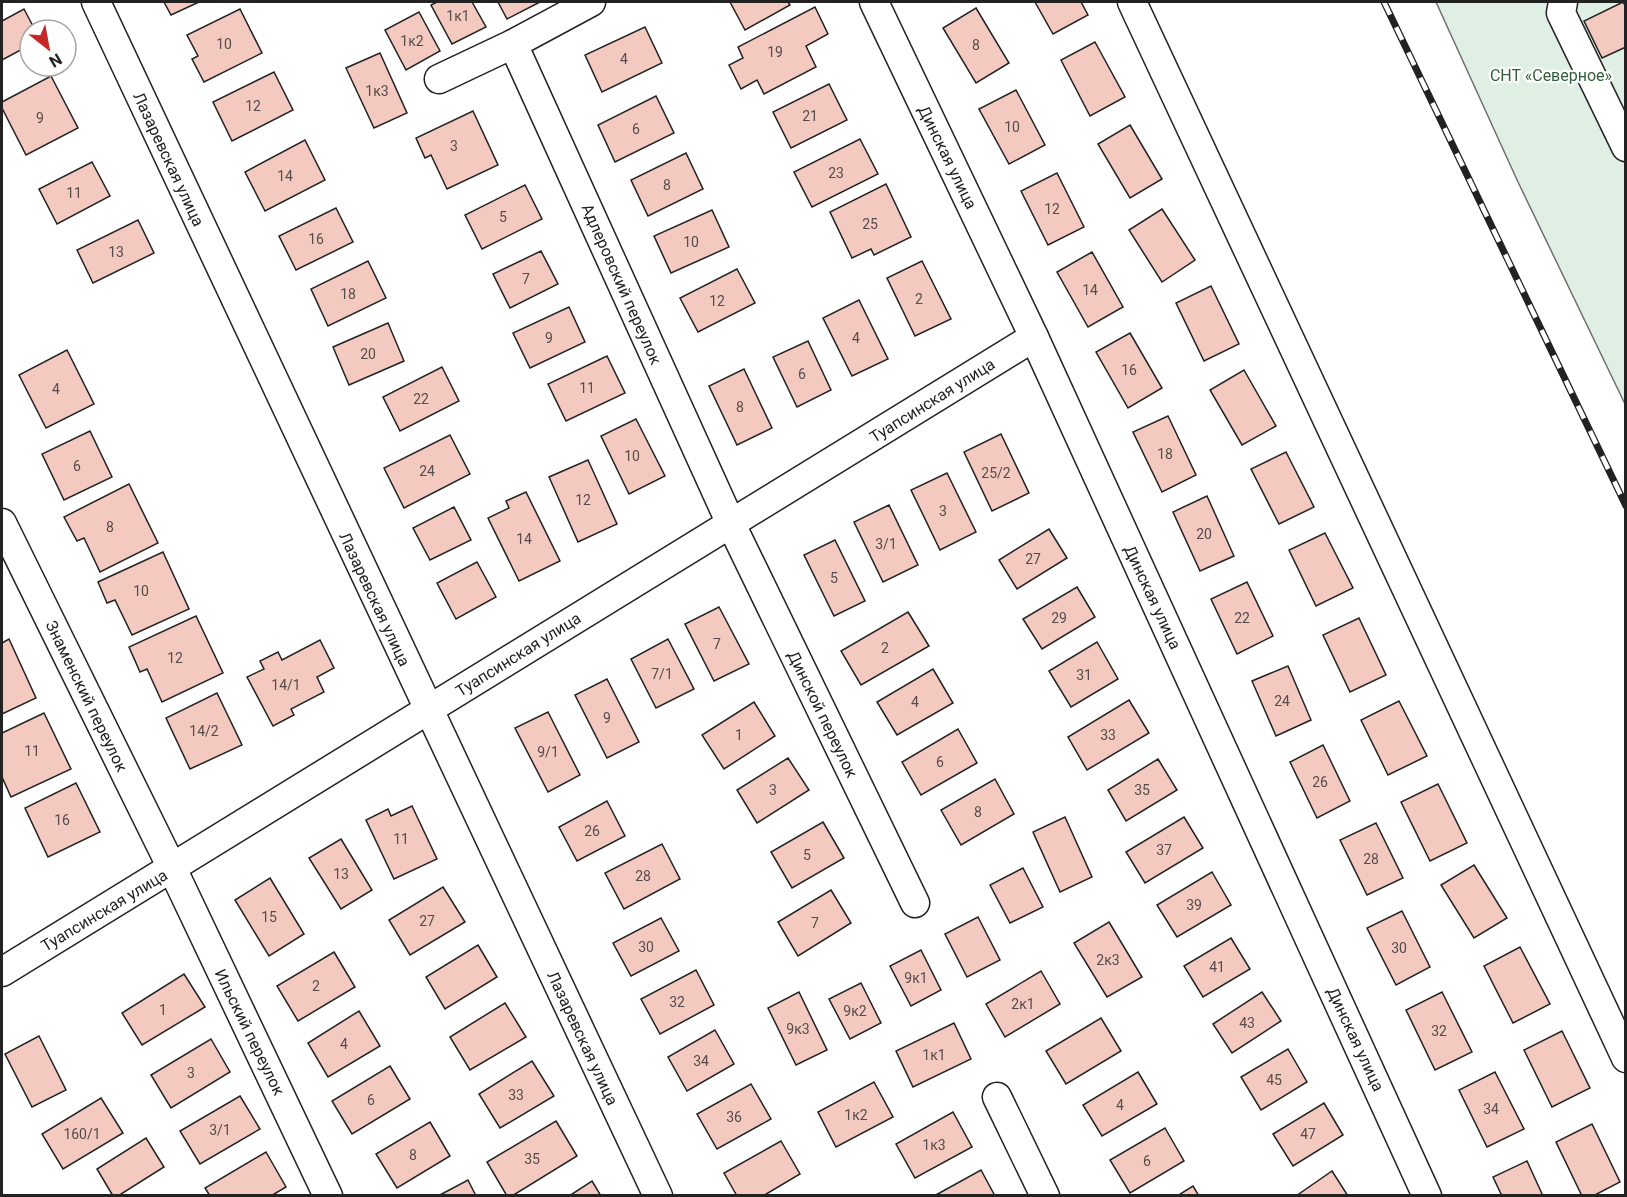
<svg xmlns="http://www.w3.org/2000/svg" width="1627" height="1197" font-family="Roboto,sans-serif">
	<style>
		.green { fill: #e0efe3; stroke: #6f6f6f; stroke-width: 1.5 }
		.building { fill: #f3c9c0; stroke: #222; stroke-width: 1.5 }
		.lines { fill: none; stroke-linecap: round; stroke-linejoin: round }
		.minor-casing { stroke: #222; stroke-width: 31 }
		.minor { stroke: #fff; stroke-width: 28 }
		.rail-casing { stroke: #222; stroke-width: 7 }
		.rail { stroke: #fff; stroke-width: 4.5; stroke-dasharray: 14; stroke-linecap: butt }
		.labels { text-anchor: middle; stroke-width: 4.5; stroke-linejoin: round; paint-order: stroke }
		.number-label { font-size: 14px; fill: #564c4a }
		.park-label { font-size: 16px; fill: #2f5e38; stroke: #fff }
		.street-label { font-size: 16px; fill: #222; stroke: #fff }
	</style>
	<rect width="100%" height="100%" fill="#fff"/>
	<path class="green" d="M1436,2H1625V404L1518,182Z"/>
	<g class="building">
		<path d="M164,2H199L171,15Z"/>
		<path d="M437,2H472L486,27L452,44L431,5Z"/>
		<path d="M498,2H540L507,19Z"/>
		<path d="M730,2H788L790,5L745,30Z"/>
		<path d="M1035,2H1081L1088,15L1053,34Z"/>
		<path d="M1623,2L1626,7V47L1602,58L1584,21Z"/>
		<path d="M815,7L828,34L806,46L816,67L764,94L757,80L741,89L729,65L743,58L738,47Z"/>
		<path d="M976,8L1009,63L976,83L943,28Z"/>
		<path d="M24,9L35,30H30V45L2,60V21Z"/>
		<path d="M240,9L262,53L204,82L192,59L198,56L187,35Z"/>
		<path d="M419,12L440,51L406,70L385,30Z"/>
		<path d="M645,27L662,63L602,92L585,55Z"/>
		<path d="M1095,42L1125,97L1090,116L1061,60Z"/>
		<path d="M380,53L407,113L374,128L346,68Z"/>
		<path d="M274,72L293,110L232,141L213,102Z"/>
		<path d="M51,76L78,128L26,155L2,108V102Z"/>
		<path d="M829,84L847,120L791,148L773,112Z"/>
		<path d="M1016,90L1045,145L1009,164L979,109Z"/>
		<path d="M656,96L674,133L615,162L598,125Z"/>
		<path d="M473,111L498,165L447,189L431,155L425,158L416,138Z"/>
		<path d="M1130,125L1162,179L1130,198L1098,144Z"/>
		<path d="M860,139L878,174L812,207L794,172Z"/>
		<path d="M305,140L325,180L265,211L245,172Z"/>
		<path d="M686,153L703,189L648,216L631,180Z"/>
		<path d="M92,162L110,196L57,224L39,189Z"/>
		<path d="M1057,173L1084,227L1048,245L1021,191Z"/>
		<path d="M886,184L911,237L874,255L871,249L852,258L830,212Z"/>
		<path d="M525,185L542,219L482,249L465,215Z"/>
		<path d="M336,208L353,242L296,270L279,236Z"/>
		<path d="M1162,209L1195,260L1162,282L1129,230Z"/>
		<path d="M712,210L729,247L671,273L654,236Z"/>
		<path d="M138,220L154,253L93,283L77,250Z"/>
		<path d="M541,251L558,284L510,308L493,274Z"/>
		<path d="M1092,252L1123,307L1088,327L1057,272Z"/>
		<path d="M368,261L386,298L328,326L311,289Z"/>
		<path d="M922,261L951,319L915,336L887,278Z"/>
		<path d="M737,269L755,303L698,332L680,298Z"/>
		<path d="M1211,286L1239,344L1204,361L1176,303Z"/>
		<path d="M859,300L888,359L852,376L823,318Z"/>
		<path d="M569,307L585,342L530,368L513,333Z"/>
		<path d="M388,323L404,361L349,385L333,347Z"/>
		<path d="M1130,333L1162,388L1128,408L1096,352Z"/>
		<path d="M808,341L831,390L797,407L773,357Z"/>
		<path d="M67,350L94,404L46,428L19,375Z"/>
		<path d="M607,356L625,393L566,421L548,384Z"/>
		<path d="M442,367L459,401L400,431L383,397Z"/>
		<path d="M744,369L772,428L737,445L709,386Z"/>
		<path d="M1244,370L1276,426L1242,445L1210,390Z"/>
		<path d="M1168,416L1196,475L1162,492L1133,432Z"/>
		<path d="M636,419L665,476L629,494L601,436Z"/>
		<path d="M90,431L112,477L64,500L42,454Z"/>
		<path d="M1001,434L1029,493L992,511L964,452Z"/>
		<path d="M450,435L470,474L404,508L384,468Z"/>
		<path d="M1286,452L1314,507L1279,524L1251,469Z"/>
		<path d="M588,460L617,524L578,542L549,477Z"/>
		<path d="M947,473L976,532L940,550L911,490Z"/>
		<path d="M129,484L158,543L100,572L84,538L77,541L64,517Z"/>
		<path d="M526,492L560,561L519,581L488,518L509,508L506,501Z"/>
		<path d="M1207,496L1234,556L1200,571L1173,512Z"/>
		<path d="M889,505L918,565L883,582L854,522Z"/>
		<path d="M454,507L471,540L430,560L413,528Z"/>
		<path d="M1049,529L1067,558L1017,589L999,560Z"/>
		<path d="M1325,533L1353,588L1316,606L1289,550Z"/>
		<path d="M835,540L865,601L834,616L804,555Z"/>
		<path d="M163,552L189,609L132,635L115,600L107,603L98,582Z"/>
		<path d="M477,562L496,597L456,619L437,583Z"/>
		<path d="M1247,582L1273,636L1237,654L1211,599Z"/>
		<path d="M1077,587L1095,617L1042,649L1023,619Z"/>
		<path d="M719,607L749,664L714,681L685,624Z"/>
		<path d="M908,612L929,646L861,685L841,651Z"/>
		<path d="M196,616L223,673L162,702L147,669L140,672L129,647Z"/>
		<path d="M1359,618L1386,675L1350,692L1323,635Z"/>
		<path d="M9,639L36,698L2,714V643Z"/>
		<path d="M668,639L694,689L656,708L631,659Z"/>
		<path d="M320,640L334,668L317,677L324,692L291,709L294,715L273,726L247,677L264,669L260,661L278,652L282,660Z"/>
		<path d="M1097,642L1118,679L1071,707L1049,671Z"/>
		<path d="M1288,666L1311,720L1276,736L1252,681Z"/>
		<path d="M933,669L953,703L897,735L877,702Z"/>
		<path d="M607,679L639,742L607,758L575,695Z"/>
		<path d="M217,693L242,745L190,769L166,718Z"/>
		<path d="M1129,700L1149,733L1087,770L1068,737Z"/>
		<path d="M1399,701L1427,756L1388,775L1361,720Z"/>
		<path d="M754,702L775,736L724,769L702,735Z"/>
		<path d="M548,712L580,775L548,792L515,728Z"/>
		<path d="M44,713L71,769L11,797L2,777V733Z"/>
		<path d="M958,729L977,763L921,795L902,762Z"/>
		<path d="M1323,745L1350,801L1317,818L1290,762Z"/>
		<path d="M788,758L809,790L757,823L737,790Z"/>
		<path d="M1158,759L1177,790L1126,821L1108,790Z"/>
		<path d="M995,779L1014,814L961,845L941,810Z"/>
		<path d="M76,783L100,832L48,857L25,808Z"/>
		<path d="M1438,784L1467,843L1430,861L1401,802Z"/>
		<path d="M607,801L625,836L577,861L559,827Z"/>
		<path d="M412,806L437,859L394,879L366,820L388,809L391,816Z"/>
		<path d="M1065,817L1092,877L1060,892L1033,832Z"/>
		<path d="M1184,817L1203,848L1145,883L1126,852Z"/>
		<path d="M823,822L844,858L792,888L771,852Z"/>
		<path d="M1376,823L1403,878L1367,895L1340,840Z"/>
		<path d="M341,839L372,890L341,909L309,858Z"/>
		<path d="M662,844L680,879L624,909L605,873Z"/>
		<path d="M1474,865L1507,918L1474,938L1441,885Z"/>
		<path d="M1023,868L1043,907L1010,923L990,885Z"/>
		<path d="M1212,872L1231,905L1177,937L1157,905Z"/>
		<path d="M270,878L304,934L269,956L235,900Z"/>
		<path d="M443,887L465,922L410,955L389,920Z"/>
		<path d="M831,890L851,923L798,956L778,922Z"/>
		<path d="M1402,911L1430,967L1396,985L1367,928Z"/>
		<path d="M978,917L1000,960L967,977L945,934Z"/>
		<path d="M661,918L679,951L631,976L613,943Z"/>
		<path d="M1109,922L1142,977L1107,997L1074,943Z"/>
		<path d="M1231,938L1250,969L1203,997L1184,966Z"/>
		<path d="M478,945L497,977L445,1009L426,977Z"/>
		<path d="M1520,947L1550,1004L1513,1023L1484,966Z"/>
		<path d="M921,950L941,990L911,1006L890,966Z"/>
		<path d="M334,952L355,987L298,1021L277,986Z"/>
		<path d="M696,970L714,1005L660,1034L641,999Z"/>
		<path d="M1041,971L1060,1004L1005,1037L986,1004Z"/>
		<path d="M184,974L205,1007L142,1045L122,1013Z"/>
		<path d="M861,983L881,1023L850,1039L829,999Z"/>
		<path d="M799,992L827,1050L796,1065L768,1008Z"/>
		<path d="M1262,992L1281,1021L1232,1053L1213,1024Z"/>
		<path d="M1442,992L1472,1052L1435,1070L1406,1010Z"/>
		<path d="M505,1003L526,1037L470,1070L450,1037Z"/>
		<path d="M359,1011L380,1046L328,1077L308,1043Z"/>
		<path d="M1101,1018L1121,1051L1066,1084L1046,1051Z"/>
		<path d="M954,1023L971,1059L913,1087L896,1051Z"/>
		<path d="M715,1030L734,1064L687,1091L668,1057Z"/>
		<path d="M1562,1031L1590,1088L1552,1107L1524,1050Z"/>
		<path d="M39,1036L66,1090L32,1107L5,1054Z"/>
		<path d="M211,1039L230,1072L171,1108L151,1075Z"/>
		<path d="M1288,1049L1307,1082L1261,1110L1241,1077Z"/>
		<path d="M532,1061L554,1096L500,1128L479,1094Z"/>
		<path d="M390,1066L410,1099L352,1134L332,1101Z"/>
		<path d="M1138,1072L1157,1104L1102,1136L1083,1105Z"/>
		<path d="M1495,1072L1524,1129L1487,1147L1459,1090Z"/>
		<path d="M874,1082L893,1117L836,1147L818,1112Z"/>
		<path d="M751,1084L771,1119L717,1149L697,1114Z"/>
		<path d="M240,1096L260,1129L200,1164L180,1131Z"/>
		<path d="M101,1098L123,1133L63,1169L42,1134Z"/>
		<path d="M1324,1103L1343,1135L1293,1166L1273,1134Z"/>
		<path d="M953,1112L972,1147L915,1178L896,1144Z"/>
		<path d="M556,1121L577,1156L512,1196H507L487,1162Z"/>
		<path d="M430,1122L450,1156L397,1188L376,1154Z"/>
		<path d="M1592,1124L1620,1182L1593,1196H1582L1556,1142Z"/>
		<path d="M1165,1128L1184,1161L1130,1193L1110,1160Z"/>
		<path d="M146,1138L164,1167L118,1196H113L97,1169Z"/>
		<path d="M781,1141L800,1174L763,1196H737L724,1173Z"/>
		<path d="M266,1152L286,1187L271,1196H210L205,1188Z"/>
		<path d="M1527,1161L1543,1196H1502L1493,1177Z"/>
		<path d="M981,1170L995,1196H934Z"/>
		<path d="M1332,1171L1348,1196H1296Z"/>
		<path d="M468,1180L476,1196H438Z"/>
		<path d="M592,1181L601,1196H569Z"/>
		<path d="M1193,1186L1199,1196H1177Z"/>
	</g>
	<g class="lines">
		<g class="minor-casing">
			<g id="minor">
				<path d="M96,2L658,1196"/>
				<path d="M591,2L513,44L731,524L915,903"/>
				<path d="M874,2L1034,337L1427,1196"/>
				<path d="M1132,2L1626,1058"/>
				<path d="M1563,2L1561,13L1626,147"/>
				<path d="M439,79L513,44"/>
				<path d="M2,523L172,868L328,1196"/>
				<path d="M2,972L1034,337"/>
				<path d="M997,1097L1045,1196"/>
			</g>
		</g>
		<use href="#minor" class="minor"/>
		<g class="rail-casing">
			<path id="rail" d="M1384,2L1626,506"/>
		</g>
		<use href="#rail" class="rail"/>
	</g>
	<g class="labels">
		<g class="number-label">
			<text x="458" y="21">1к1</text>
			<text x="412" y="46">1к2</text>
			<text x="224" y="49">10</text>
			<text x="976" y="50">8</text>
			<text x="775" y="57">19</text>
			<text x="624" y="64">4</text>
			<text x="377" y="96">1к3</text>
			<text x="253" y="111">12</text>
			<text x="810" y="121">21</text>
			<text x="40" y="123">9</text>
			<text x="1012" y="132">10</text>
			<text x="636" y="134">6</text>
			<text x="454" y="151">3</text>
			<text x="836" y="178">23</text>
			<text x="285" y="181">14</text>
			<text x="667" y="190">8</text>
			<text x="74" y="198">11</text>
			<text x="1052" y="214">12</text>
			<text x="503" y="222">5</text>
			<text x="870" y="229">25</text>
			<text x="316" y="244">16</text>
			<text x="691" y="247">10</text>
			<text x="116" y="257">13</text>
			<text x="526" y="284">7</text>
			<text x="1090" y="295">14</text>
			<text x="348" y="299">18</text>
			<text x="919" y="304">2</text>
			<text x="717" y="306">12</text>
			<text x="549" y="343">9</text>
			<text x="856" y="343">4</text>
			<text x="368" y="359">20</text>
			<text x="1129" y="375">16</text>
			<text x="802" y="379">6</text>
			<text x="587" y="393">11</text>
			<text x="56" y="394">4</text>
			<text x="421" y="404">22</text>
			<text x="740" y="412">8</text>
			<text x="1165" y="459">18</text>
			<text x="632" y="461">10</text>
			<text x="77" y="471">6</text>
			<text x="427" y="476">24</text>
			<text x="996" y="478">25/2</text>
			<text x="583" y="505">12</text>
			<text x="943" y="516">3</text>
			<text x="110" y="532">8</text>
			<text x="1204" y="539">20</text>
			<text x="524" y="544">14</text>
			<text x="886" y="549">3/1</text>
			<text x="1033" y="564">27</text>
			<text x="834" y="583">5</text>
			<text x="141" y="596">10</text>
			<text x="1059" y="623">29</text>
			<text x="1242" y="623">22</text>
			<text x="717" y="649">7</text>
			<text x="885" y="653">2</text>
			<text x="175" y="663">12</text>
			<text x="662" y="679">7/1</text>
			<text x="1084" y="680">31</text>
			<text x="286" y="690">14/1</text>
			<text x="1282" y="706">24</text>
			<text x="915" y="707">4</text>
			<text x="607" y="723">9</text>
			<text x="204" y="736">14/2</text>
			<text x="739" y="740">1</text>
			<text x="1108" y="740">33</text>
			<text x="32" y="756">11</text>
			<text x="548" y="757">9/1</text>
			<text x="940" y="767">6</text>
			<text x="1320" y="787">26</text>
			<text x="773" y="795">3</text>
			<text x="1142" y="795">35</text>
			<text x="978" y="817">8</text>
			<text x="62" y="825">16</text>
			<text x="592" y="836">26</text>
			<text x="401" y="844">11</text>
			<text x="1164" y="855">37</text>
			<text x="807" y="860">5</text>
			<text x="1371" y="864">28</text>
			<text x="341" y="879">13</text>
			<text x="643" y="881">28</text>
			<text x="1194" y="910">39</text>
			<text x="269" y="922">15</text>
			<text x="427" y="926">27</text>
			<text x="815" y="928">7</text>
			<text x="646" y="952">30</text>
			<text x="1399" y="953">30</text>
			<text x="1108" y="965">2к3</text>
			<text x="1217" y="972">41</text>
			<text x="916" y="983">9к1</text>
			<text x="316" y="991">2</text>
			<text x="677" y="1007">32</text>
			<text x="1023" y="1009">2к1</text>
			<text x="163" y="1015">1</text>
			<text x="855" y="1016">9к2</text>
			<text x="1247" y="1028">43</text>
			<text x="798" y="1034">9к3</text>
			<text x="1439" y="1036">32</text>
			<text x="344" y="1049">4</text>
			<text x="934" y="1060">1к1</text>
			<text x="701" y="1066">34</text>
			<text x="191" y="1078">3</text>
			<text x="1274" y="1085">45</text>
			<text x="516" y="1100">33</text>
			<text x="371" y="1105">6</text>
			<text x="1120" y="1110">4</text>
			<text x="1491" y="1114">34</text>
			<text x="856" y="1120">1к2</text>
			<text x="734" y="1122">36</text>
			<text x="220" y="1135">3/1</text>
			<text x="82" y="1139">160/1</text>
			<text x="1308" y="1139">47</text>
			<text x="934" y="1150">1к3</text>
			<text x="413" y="1160">8</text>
			<text x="532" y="1164">35</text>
			<text x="1147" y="1166">6</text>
		</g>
		<g class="park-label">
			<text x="1551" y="81">СНТ «Северное»</text>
		</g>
		<g class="street-label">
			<text transform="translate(948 157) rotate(64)" y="6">Динская улица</text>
			<text transform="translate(169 159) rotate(65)" y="6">Лазаревская улица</text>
			<text transform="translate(622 284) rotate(66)" y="6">Адлеровский переулок</text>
			<text transform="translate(932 400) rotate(-32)" y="6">Туапсинская улица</text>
			<text transform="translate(1153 597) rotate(65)" y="6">Динская улица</text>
			<text transform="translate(375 599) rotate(65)" y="6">Лазаревская улица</text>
			<text transform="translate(518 654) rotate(-32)" y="6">Туапсинская улица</text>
			<text transform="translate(87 696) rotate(64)" y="6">Знаменский переулок</text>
			<text transform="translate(823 714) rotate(64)" y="6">Динской переулок</text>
			<text transform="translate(104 910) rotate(-31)" y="6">Туапсинская улица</text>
			<text transform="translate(250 1032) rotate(64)" y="6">Ильский переулок</text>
			<text transform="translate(583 1038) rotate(65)" y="6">Лазаревская улица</text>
			<text transform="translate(1356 1039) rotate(65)" y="6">Динская улица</text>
		</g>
	</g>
	<rect width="1627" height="1197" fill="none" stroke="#222222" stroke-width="6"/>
	<g transform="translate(48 48) rotate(149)"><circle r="28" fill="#ffffff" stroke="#a7a7a7" stroke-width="1.5"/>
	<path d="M0-4.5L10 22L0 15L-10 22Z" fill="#c62828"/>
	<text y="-9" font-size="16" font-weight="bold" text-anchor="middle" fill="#222222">N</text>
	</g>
</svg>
